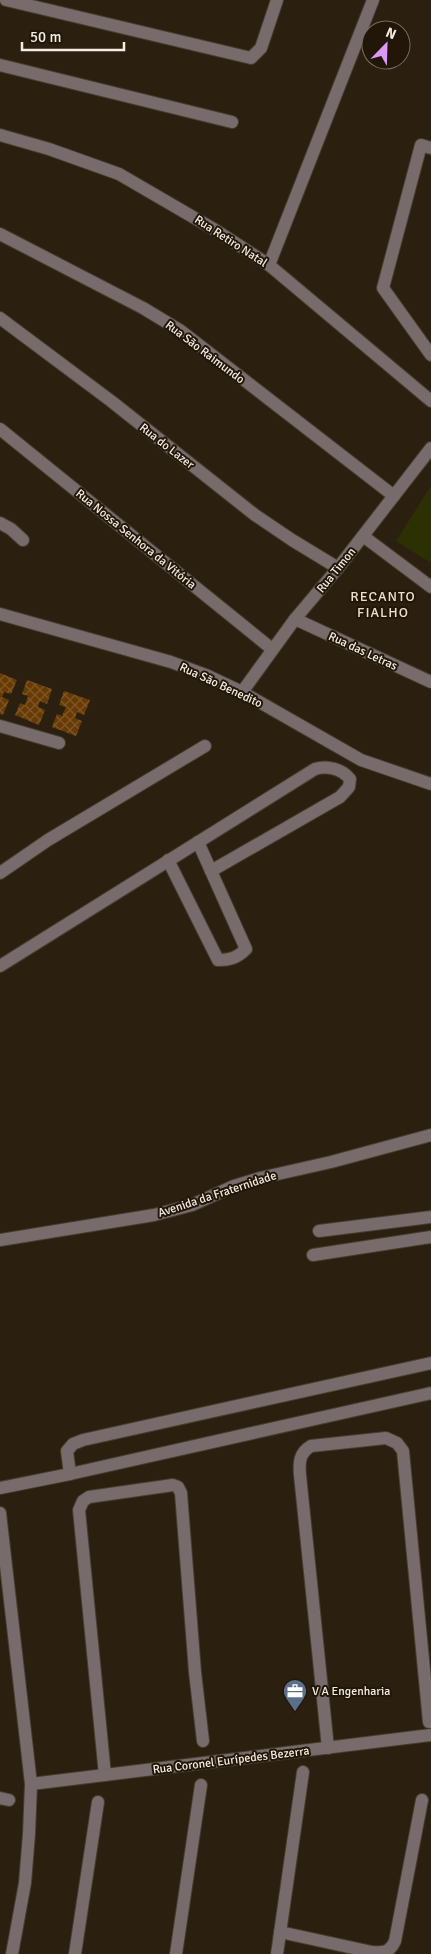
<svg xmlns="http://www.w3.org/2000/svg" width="431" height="1954" font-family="Signika,sans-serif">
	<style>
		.green { fill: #2d3002 }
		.building { fill: url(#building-cross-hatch) }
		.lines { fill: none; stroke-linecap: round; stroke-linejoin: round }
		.minor-casing { stroke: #473d2d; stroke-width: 14 }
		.minor { stroke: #776b6b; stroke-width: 12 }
		.labels { text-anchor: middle; stroke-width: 4; stroke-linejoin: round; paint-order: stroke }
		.street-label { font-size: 12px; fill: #f5ede2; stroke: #211607 }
		.poi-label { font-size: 12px; fill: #f5ede2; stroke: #211607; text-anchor: start }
		.neighbourhood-label { font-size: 14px; letter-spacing: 1px; fill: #eddec9; stroke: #211607 }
	</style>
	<defs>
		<pattern id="building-cross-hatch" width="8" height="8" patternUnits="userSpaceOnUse" patternTransform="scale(1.25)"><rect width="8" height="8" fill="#683a04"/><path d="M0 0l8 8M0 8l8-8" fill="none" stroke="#7e5728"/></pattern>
	</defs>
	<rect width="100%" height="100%" fill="#2b200f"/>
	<path class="green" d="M431,486V563L396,541Z"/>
	<g class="building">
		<path d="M0,673L17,680L11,694L4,692L2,697L9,700L3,715L0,714Z"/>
		<path d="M27,680L52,689L47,704L40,701L38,707L45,710L39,725L15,715L20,703L25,705L28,696L22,694Z"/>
		<path d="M64,691L90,700L84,715L77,712L75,718L82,721L76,736L52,727L57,714L62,716L66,707L59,705Z"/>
	</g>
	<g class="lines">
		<g class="minor-casing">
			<g id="minor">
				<path d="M6,0L251,58L261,48L277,0"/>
				<path d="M0,65L232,122"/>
				<path d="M0,135L49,149L119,174L217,231L269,265L431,401"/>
				<path d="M431,148L421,145L383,288L431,355"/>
				<path d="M0,234L143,308L181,331L394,496"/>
				<path d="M269,265L373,0"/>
				<path d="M0,318L111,401L255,515L292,540L338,568"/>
				<path d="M0,429L272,649"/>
				<path d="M0,523L11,529L23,540"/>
				<path d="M363,536L431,587"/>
				<path d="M0,614L171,662L206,675L242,692L361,760L431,784"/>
				<path d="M295,619L431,682"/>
				<path d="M242,692L295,619L338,568L431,448"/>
				<path d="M0,726L59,743"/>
				<path d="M168,860L218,960C230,960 237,958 246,949L198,842"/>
				<path d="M0,873L48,840L205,746"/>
				<path d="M0,966L315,769C327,765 342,769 350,779L349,787L340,797L211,871"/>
				<path d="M319,1231L431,1217"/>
				<path d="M0,1240L154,1215L192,1205L234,1186L260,1178L331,1162L431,1135"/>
				<path d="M313,1255L431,1237"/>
				<path d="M70,1474L67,1451L73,1444L83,1440L431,1363"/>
				<path d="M0,1488L70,1474L431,1393"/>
				<path d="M0,1513L31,1784L29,1834L25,1883L12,1954"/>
				<path d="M328,1748L300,1475C299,1463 299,1453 311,1446L386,1438L397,1443L403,1451L429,1722"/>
				<path d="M105,1775L79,1510L83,1501L89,1497L173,1485L178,1487L181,1493L195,1672L203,1741"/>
				<path d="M31,1784L431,1735"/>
				<path d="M0,1798L9,1800"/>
				<path d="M280,1932L372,1952C384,1953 390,1952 395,1941L422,1800"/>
				<path d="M75,1954L98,1802"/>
				<path d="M176,1954L201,1785"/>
				<path d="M277,1954L303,1772"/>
			</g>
		</g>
		<use href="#minor" class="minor"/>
	</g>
	<defs>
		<g id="office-pin" transform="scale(1.25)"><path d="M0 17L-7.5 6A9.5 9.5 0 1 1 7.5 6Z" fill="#5c6f8a" stroke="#211607"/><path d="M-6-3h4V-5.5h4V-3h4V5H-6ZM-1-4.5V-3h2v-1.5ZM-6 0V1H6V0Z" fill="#fff"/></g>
	</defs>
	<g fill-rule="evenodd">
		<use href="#office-pin" x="295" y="1691"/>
	</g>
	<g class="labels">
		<g class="street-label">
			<text transform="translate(231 241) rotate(33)" y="4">Rua Retiro Natal</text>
			<text transform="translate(205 352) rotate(37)" y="4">Rua São Raimundo</text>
			<text transform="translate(167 446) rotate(38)" y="4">Rua do Lazer</text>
			<text transform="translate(136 539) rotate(39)" y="4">Rua Nossa Senhora da Vitória</text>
			<text transform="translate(336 570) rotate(-51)" y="4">Rua Timon</text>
			<text transform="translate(363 651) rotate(25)" y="4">Rua das Letras</text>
			<text transform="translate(221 685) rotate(25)" y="4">Rua São Benedito</text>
			<text transform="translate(217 1194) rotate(-18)" y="4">Avenida da Fraternidade</text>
			<text transform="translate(231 1760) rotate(-7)" y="4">Rua Coronel Eurípedes Bezerra</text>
		</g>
		<g class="poi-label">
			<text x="312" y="1695">V A Engenharia</text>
		</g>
		<g class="neighbourhood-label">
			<text x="383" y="601">RECANTO<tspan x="383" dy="16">FIALHO</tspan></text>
		</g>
	</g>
	<g transform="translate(386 45) rotate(23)"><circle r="24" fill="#211607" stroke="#766c5f"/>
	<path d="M0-4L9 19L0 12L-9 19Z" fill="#dc99f4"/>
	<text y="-8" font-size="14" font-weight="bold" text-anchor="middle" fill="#f5ede2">N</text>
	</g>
	<path d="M22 42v8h102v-8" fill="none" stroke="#f5ede2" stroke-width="2.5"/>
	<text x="30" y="42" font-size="15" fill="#f5ede2" stroke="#211607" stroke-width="4" paint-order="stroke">50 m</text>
</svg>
